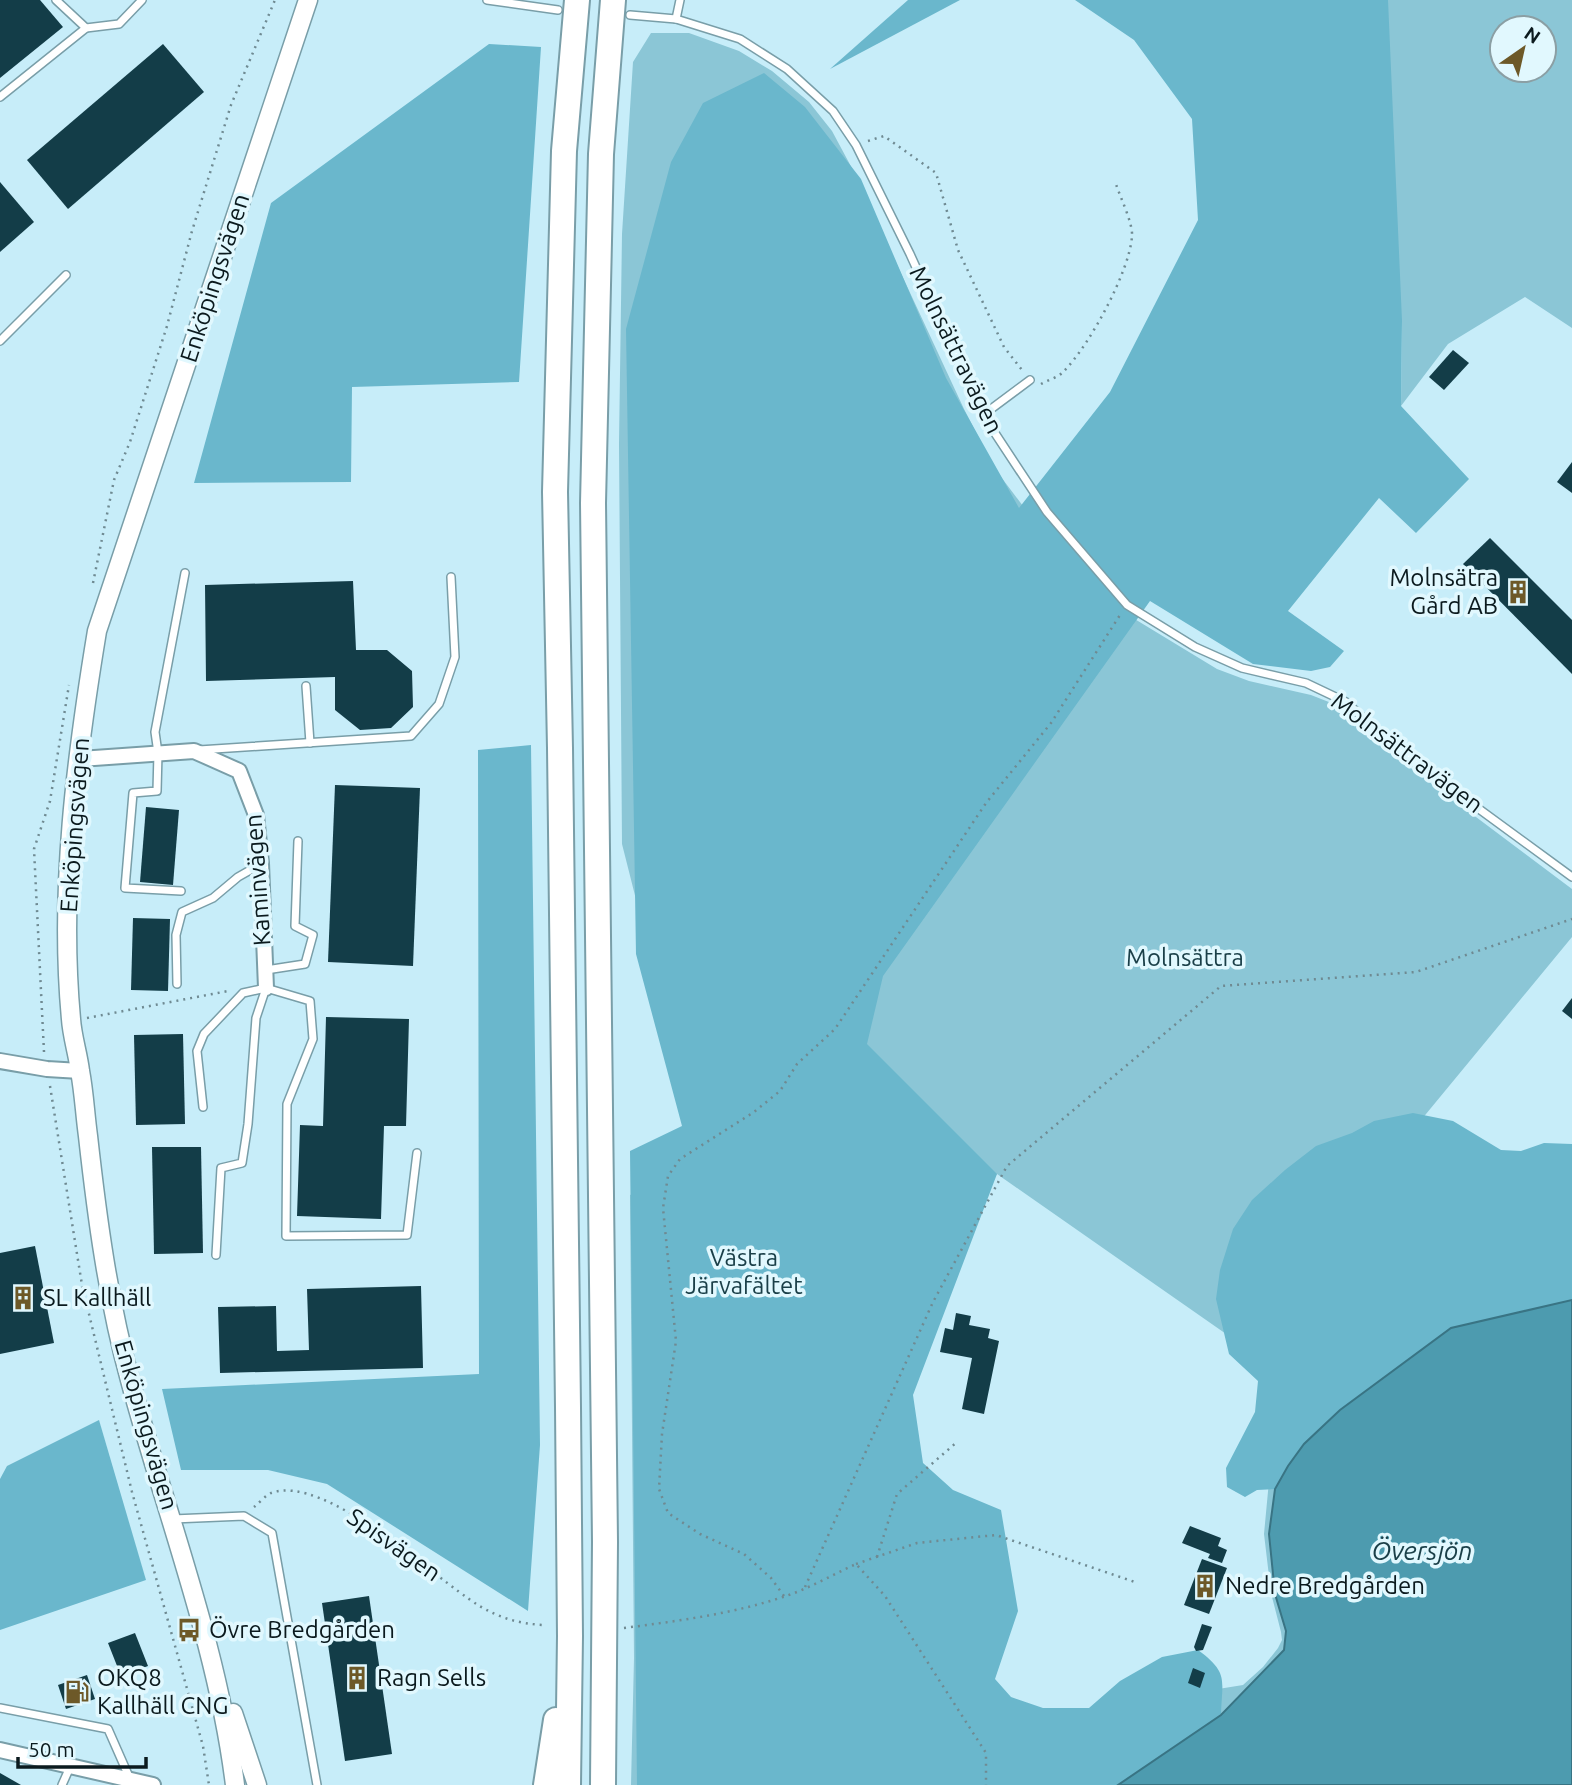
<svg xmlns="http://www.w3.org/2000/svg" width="1572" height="1785" font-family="Ubuntu,sans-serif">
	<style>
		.green { fill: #8bc6d6; fill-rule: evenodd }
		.forest { fill: #6ab7cc }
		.water { fill: #4d9baf; stroke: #397484; stroke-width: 2 }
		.building { fill: #133d48 }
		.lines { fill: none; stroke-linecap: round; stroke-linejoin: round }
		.service-casing { stroke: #799ea8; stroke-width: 10 }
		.minor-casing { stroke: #799ea8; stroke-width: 18 }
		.tertiary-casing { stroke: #799ea8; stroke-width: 21 }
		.motorway-casing { stroke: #799ea8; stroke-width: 28 }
		.path { stroke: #6f8a92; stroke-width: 2.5; stroke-dasharray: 2 5; stroke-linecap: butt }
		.service { stroke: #fff; stroke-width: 7 }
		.minor { stroke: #fff; stroke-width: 14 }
		.tertiary { stroke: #fff; stroke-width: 18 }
		.motorway { stroke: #fff; stroke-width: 24 }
		.labels { text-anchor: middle; stroke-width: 7; stroke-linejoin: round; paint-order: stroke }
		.street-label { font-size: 24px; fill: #0b1a1e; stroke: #e1f8fe }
		.poi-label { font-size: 24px; fill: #0b1a1e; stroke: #e1f8fe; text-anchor: start }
		.park-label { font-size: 24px; fill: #1a3f48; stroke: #e1f8fe }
		.water-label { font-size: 26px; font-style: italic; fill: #1a3f48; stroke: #e1f8fe }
	</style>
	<rect width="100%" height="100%" fill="#c7edf9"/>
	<g class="green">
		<path d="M1121,0H1572V328L1525,297L1448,344L1401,406L1402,321ZM1502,28H1544V70H1502Z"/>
		<path d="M651,33H689L739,51L772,71L809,102L832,131L854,172L964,409L995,469L1048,539L1133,618L1217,669L1249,681L1311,695L1339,706L1392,754L1572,889V937L1379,1171L1572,1785H1090L1212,1690L1243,1685L1263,1667L1278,1648L1282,1640L1281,1632L1271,1593L1264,1534L1269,1481L1332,1408L997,1174L914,1254L829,1349L1047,1785H631L634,1658L630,1195L692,1172L646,939L622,844L619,444L622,234L633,62Z"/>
	</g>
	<g class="forest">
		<path d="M908,0H960L830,69Z"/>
		<path d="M1075,0H1388L1402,321L1401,406L1469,479L1416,533L1379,498L1288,611L1344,651L1330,667L1311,671L1253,664L1150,601L883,976L867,1044L997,1174L913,1395L923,1463L953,1490L1001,1510L1018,1611L995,1679L1011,1697L1043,1708H1089L1120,1681L1162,1657L1198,1650C1229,1673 1222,1679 1221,1715L1118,1785H637L630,1151L682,1126L636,954L626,329L671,162L703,103L764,73L805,107L861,179L946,378L1019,508L1110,392L1198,220L1192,119L1134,40Z"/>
		<path d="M489,44L541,47L519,382L352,387L351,482L194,483L271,203Z"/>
		<path d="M531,745L540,1445L528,1611L327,1484L268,1470H181L162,1389L479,1374L478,750Z"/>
		<path d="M1413,1113L1453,1121L1501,1150L1521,1151L1544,1143L1572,1144V1300L1451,1328L1288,1466L1275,1489L1257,1490L1245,1497L1227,1487L1226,1468L1255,1412L1258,1381L1229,1354L1216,1299L1220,1270L1233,1229L1252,1200L1285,1170L1316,1146L1352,1133L1374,1121Z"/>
		<path d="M99,1420L146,1580L0,1630V1479L7,1466Z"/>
	</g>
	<path class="water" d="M1572,1300V1785H1118L1221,1715L1284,1650L1286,1631L1275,1594L1269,1534L1275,1489L1288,1466L1304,1444L1340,1410L1451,1328Z"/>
	<g class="building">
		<path d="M0,0H40L63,27L0,78Z"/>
		<path d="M163,44L204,92L68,209L27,160Z"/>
		<path d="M0,182L34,222L0,252Z"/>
		<path d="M1453,350L1469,363L1444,390L1429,377Z"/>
		<path d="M1572,462V493L1557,482Z"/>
		<path d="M1490,538L1572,620V674L1463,564Z"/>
		<path d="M353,581L356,650H387L412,671L413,707L391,728L360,730L335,710V677L206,681L205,585Z"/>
		<path d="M335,785L420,788L413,966L328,962Z"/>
		<path d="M146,807L179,810L173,885L140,882Z"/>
		<path d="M133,918L170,919L168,991L131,990Z"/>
		<path d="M1572,998V1019L1562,1011Z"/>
		<path d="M326,1017L409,1019L406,1126H384L381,1219L297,1216L300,1125L323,1126Z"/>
		<path d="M183,1034L185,1124L136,1125L134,1035Z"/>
		<path d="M152,1147H201L203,1253L154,1254Z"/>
		<path d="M35,1246L54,1343L0,1354V1253Z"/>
		<path d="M421,1286L423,1368L220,1373L218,1307L276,1306L277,1351L309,1350L307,1289Z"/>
		<path d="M956,1313L971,1316L969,1325L990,1329L988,1338L999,1341L984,1414L962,1409L972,1358L940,1352L945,1328L953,1330Z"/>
		<path d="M1190,1526L1221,1538L1218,1546L1227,1550L1222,1563L1208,1558L1210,1554L1182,1543Z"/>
		<path d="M1202,1559L1227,1568L1209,1614L1184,1605Z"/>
		<path d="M369,1596L392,1754L345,1761L322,1603Z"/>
		<path d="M1202,1624L1212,1627L1203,1650L1196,1651L1194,1647Z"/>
		<path d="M135,1633L148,1666L121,1676L108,1643Z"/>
		<path d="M1193,1668L1205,1673L1200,1688L1188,1683Z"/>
		<path d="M87,1675L95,1699L66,1709L58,1685Z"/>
		<path d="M0,1773L21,1785H0Z"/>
	</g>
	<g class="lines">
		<g class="service-casing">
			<g id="service">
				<path d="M56,0L86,28L119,24L142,0"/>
				<path d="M487,0L558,10"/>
				<path d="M630,15L676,19L740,39L787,69L833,111L856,145L910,254L983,415L1047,512L1127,605L1195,647L1242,668L1306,683L1346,702L1393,746L1572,877"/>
				<path d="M676,19L680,0"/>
				<path d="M0,97L86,28"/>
				<path d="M0,341L66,275"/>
				<path d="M983,415L1030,380"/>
				<path d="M306,686L310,743"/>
				<path d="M199,750L411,736L439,704L455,657L451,577"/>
				<path d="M181,891L125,888L133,793L157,791L158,753L155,732L185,573"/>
				<path d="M266,970L305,964L313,935L295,926L298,841"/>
				<path d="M177,984L176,935L182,912L213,898L238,877L261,864"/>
				<path d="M203,1107L197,1051L204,1034L243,993L266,988L310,1001L313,1039L287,1104L286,1236L407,1235L417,1153"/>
				<path d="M216,1255L221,1168L242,1163L248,1124L256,1018L266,988"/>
				<path d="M173,1519L244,1516L272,1533L317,1785"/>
				<path d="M0,1708L108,1729L130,1779"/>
				<path d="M62,1785L70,1767"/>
			</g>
		</g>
		<g class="minor-casing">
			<g id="minor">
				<path d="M80,759L194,751L239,771L256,815L261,863L266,988"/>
				<path d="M0,1061L47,1069L80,1071"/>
				<path d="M0,1750L153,1785"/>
			</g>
		</g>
		<g class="tertiary-casing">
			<g id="tertiary">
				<path d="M233,1713L257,1785"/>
				<path d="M235,1785C218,1646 166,1515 130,1380C108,1300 97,1217 88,1136C85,1114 84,1092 80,1071C78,1054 72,1036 71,1019C59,890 76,758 97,631L308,0"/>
			</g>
		</g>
		<g class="motorway-casing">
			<g id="motorway">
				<path d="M546,1785L556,1720"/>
				<path d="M568,1785L570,1636L568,1407L560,748L555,492L564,151L577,0"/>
				<path d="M603,1785L605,1542L593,503L601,154L613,0"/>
			</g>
		</g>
		<g class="path">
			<path d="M868,141L884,136L936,173L958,250L1004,347L1022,370"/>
			<path d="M1041,384C1048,380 1059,377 1064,371C1089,346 1130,271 1132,236C1133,223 1120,197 1116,184"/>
			<path d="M93,583L114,480L130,442L167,326L192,231L231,105L275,0"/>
			<path d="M87,1018L228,991"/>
			<path d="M44,1052L34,849L50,801L69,685"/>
			<path d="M50,1086L82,1285L132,1492L203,1746L209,1785"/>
			<path d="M254,1507C259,1503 265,1496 271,1493C325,1473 433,1577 478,1605C499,1618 520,1624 544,1625"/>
			<path d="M877,1557L897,1494L957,1442"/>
			<path d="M856,1564L917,1543L996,1535L1135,1582"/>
			<path d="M805,1587L933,1302L1007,1166L1221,986L1416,972L1572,919"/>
			<path d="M784,1596L771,1578L744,1554L700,1534L668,1513L659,1489L662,1434L676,1341L663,1208L668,1176L680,1159L754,1112L780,1091L797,1064L835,1029L986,803L1051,723L1120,615"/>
			<path d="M624,1628C678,1621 731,1614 783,1597C808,1589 832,1575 856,1564L885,1596L986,1753V1785"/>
		</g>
		<use href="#service" class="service"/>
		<use href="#minor" class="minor"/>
		<use href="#tertiary" class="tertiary"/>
		<use href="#motorway" class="motorway"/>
	</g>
	<defs>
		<g id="building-bare" transform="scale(1.89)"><path d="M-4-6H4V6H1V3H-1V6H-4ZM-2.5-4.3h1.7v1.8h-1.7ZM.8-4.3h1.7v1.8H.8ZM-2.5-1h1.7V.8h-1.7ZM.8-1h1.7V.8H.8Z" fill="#6d5928" stroke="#e1f8fe" stroke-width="2.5" paint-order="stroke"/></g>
		<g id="bus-bare" transform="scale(1.89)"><path d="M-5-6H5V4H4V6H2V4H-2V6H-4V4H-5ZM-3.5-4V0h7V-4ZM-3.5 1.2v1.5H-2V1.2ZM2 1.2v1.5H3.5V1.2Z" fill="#6d5928" stroke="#e1f8fe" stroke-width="2.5" paint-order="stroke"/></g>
		<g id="fuel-bare" transform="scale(1.89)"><path d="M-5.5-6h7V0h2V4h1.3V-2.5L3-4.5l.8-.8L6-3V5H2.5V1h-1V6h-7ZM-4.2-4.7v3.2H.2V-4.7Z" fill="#6d5928" stroke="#e1f8fe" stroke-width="2.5" paint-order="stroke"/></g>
	</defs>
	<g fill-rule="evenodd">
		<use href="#building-bare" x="1518" y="592"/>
		<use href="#building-bare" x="23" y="1298"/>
		<use href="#building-bare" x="1205" y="1586"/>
		<use href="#bus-bare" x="189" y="1630"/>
		<use href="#building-bare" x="357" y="1678"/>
		<use href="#fuel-bare" x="77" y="1692"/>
	</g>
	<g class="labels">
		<g class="street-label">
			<text transform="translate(215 278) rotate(-72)" y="8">Enköpingsvägen</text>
			<text transform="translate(956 350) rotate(64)" y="8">Molnsättravägen</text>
			<text transform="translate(1407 753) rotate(37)" y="8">Molnsättravägen</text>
			<text transform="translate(75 825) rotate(-86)" y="8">Enköpingsvägen</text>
			<text transform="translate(258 880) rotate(-94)" y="8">Kaminvägen</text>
			<text transform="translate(146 1425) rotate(74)" y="8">Enköpingsvägen</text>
			<text transform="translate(394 1545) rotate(35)" y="8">Spisvägen</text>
		</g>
		<g class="poi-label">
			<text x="1498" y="586" text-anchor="end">Molnsätra<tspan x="1498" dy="28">Gård AB</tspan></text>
			<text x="43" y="1306">SL Kallhäll</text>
			<text x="1225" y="1594">Nedre Bredgården</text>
			<text x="209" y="1638">Övre Bredgården</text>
			<text x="97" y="1686">OKQ8<tspan x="97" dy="28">Kallhäll CNG</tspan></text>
			<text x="377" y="1686">Ragn Sells</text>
		</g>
		<g class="park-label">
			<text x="1185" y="966">Molnsättra</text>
			<text x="744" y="1266">Västra<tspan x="744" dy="28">Järvafältet</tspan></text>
		</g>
		<g class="water-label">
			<text x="1422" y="1560">Översjön</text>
		</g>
	</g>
	<g transform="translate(1523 49) rotate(34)"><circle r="33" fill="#e1f8fe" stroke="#8b9fa4" stroke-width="2"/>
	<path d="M0-5L12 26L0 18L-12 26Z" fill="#6d5928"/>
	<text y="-10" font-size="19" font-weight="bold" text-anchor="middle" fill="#0b1a1e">N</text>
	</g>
	<path d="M18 1757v10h128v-10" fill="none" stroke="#0b1a1e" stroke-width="3.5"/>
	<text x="28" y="1757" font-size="21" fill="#0b1a1e" stroke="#e1f8fe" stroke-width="5" paint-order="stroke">50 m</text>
</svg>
